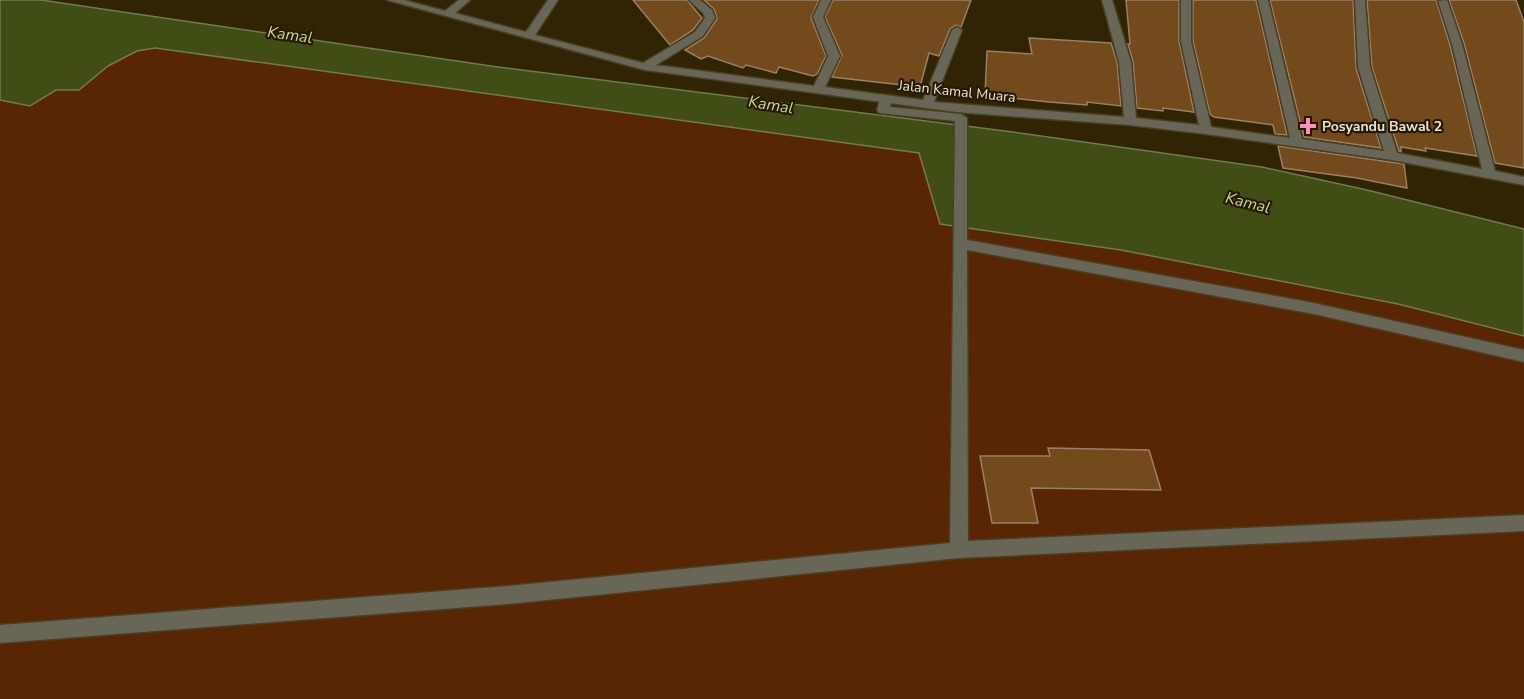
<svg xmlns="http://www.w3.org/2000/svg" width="1524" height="699" font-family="'Nunito Sans',sans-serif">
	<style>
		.green { fill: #582505 }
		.water { fill: #404e16; stroke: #737a4e; stroke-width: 1.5 }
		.building { fill: #724a1c; stroke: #997f65; stroke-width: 1.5 }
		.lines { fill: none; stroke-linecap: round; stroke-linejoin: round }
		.lane-casing { stroke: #4b3f22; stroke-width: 3 }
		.street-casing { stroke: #4b3f22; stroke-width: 3 }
		.lane { fill: #676657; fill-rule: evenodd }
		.street { fill: #676657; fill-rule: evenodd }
		.poi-dot { fill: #fd8ec0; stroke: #271a00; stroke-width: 2 }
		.labels { text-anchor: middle; stroke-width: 4.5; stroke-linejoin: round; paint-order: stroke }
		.far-street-label { font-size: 14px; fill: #eae2d1; stroke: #271a00 }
		.far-poi-label { font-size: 14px; font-weight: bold; fill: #eae2d1; stroke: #271a00; text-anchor: start }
		.water-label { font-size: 16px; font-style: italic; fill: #c0dd77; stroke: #271a00 }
	</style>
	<rect width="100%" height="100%" fill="#312405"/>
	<path class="green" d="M155,48L920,153L940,224L1121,250L1398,304L1524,336V699H0V100L30,106L56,90H79L108,66L137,51Z"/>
	<path class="water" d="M0,0H41L491,66L1013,132L1262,167L1367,190L1524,229V336L1398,304L1121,250L940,224L919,153L155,48L137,51L108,66L79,90H56L30,106L0,100Z"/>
	<g class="building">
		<path d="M633,0H687L702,18L693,30L670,45Z"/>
		<path d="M704,0H819L811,18L826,56L817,74L813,76L779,67L776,73L746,65L743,68L708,56L701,59L685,50L704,38L717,19L714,9Z"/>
		<path d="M833,0H971L961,27L956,25L950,29L939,56L929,53L920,87L832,77L842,55L825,17Z"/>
		<path d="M1126,0H1179V41L1194,112L1163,108V111L1137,108L1133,62L1128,44H1130Z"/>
		<path d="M1193,0H1256L1287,135L1275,134L1273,125L1214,117L1210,114L1193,41Z"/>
		<path d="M1270,0H1353L1356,68L1381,148L1304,137Z"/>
		<path d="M1367,0H1436L1450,45L1477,156L1425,148L1426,151L1401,147V152L1399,151L1372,67Z"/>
		<path d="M1449,0H1516L1524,22V168L1495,163L1464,43Z"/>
		<path d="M1029,38L1111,43L1117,62L1121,106L1087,102V105L1049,102L985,95L987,51L1032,54Z"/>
		<path d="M1278,146L1404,164L1407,188L1357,178L1283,168Z"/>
		<path d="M1048,448L1149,450L1161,490L1031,488L1038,523H992L980,456H1050Z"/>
	</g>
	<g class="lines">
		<g class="lane-casing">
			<path id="lane" d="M886,95L892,99L890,107L961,114L967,118V240L1314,303L1524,350V362L1314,314L967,250L968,541L1524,515V531L959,558L508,604L0,643V625L508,586L950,543L955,121L879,113L877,110L880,99Z"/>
		</g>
		<g class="street-casing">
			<path id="street" d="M387,0H404L445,11L459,0H470L455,13L526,32L548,0H558L535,35L643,63L695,32L705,18L703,13L689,0H700L712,10L715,18L703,36L656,65L814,86L828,56L813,17L821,0H831L823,17L840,56L825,87L923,100L952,30L957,27L962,30L934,102L1124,117L1119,62L1102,0H1112L1131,62L1136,118L1199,125L1181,41V0H1191V41L1211,127L1290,138L1258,0H1268L1302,139L1384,151L1358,67L1355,0H1365L1370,67L1397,153L1482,169L1452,44L1438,1L1447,0L1462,44L1495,171L1524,177V185L1392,160L1206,134L1130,125L956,112L645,70Z"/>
		</g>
		<use href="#lane" class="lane"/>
		<use href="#street" class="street"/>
	</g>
	<path class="poi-dot" d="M1305 117h6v6h6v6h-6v6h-6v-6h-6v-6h6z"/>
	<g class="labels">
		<g class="far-street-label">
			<text transform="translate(957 91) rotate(6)" y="5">Jalan Kamal Muara</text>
		</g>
		<g class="far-poi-label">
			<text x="1322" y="131">Posyandu Bawal 2</text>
		</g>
		<g class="water-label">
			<text transform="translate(290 34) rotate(8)" y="6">Kamal</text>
			<text transform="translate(771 104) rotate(9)" y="6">Kamal</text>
			<text transform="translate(1248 202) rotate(14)" y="6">Kamal</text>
		</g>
	</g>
</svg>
